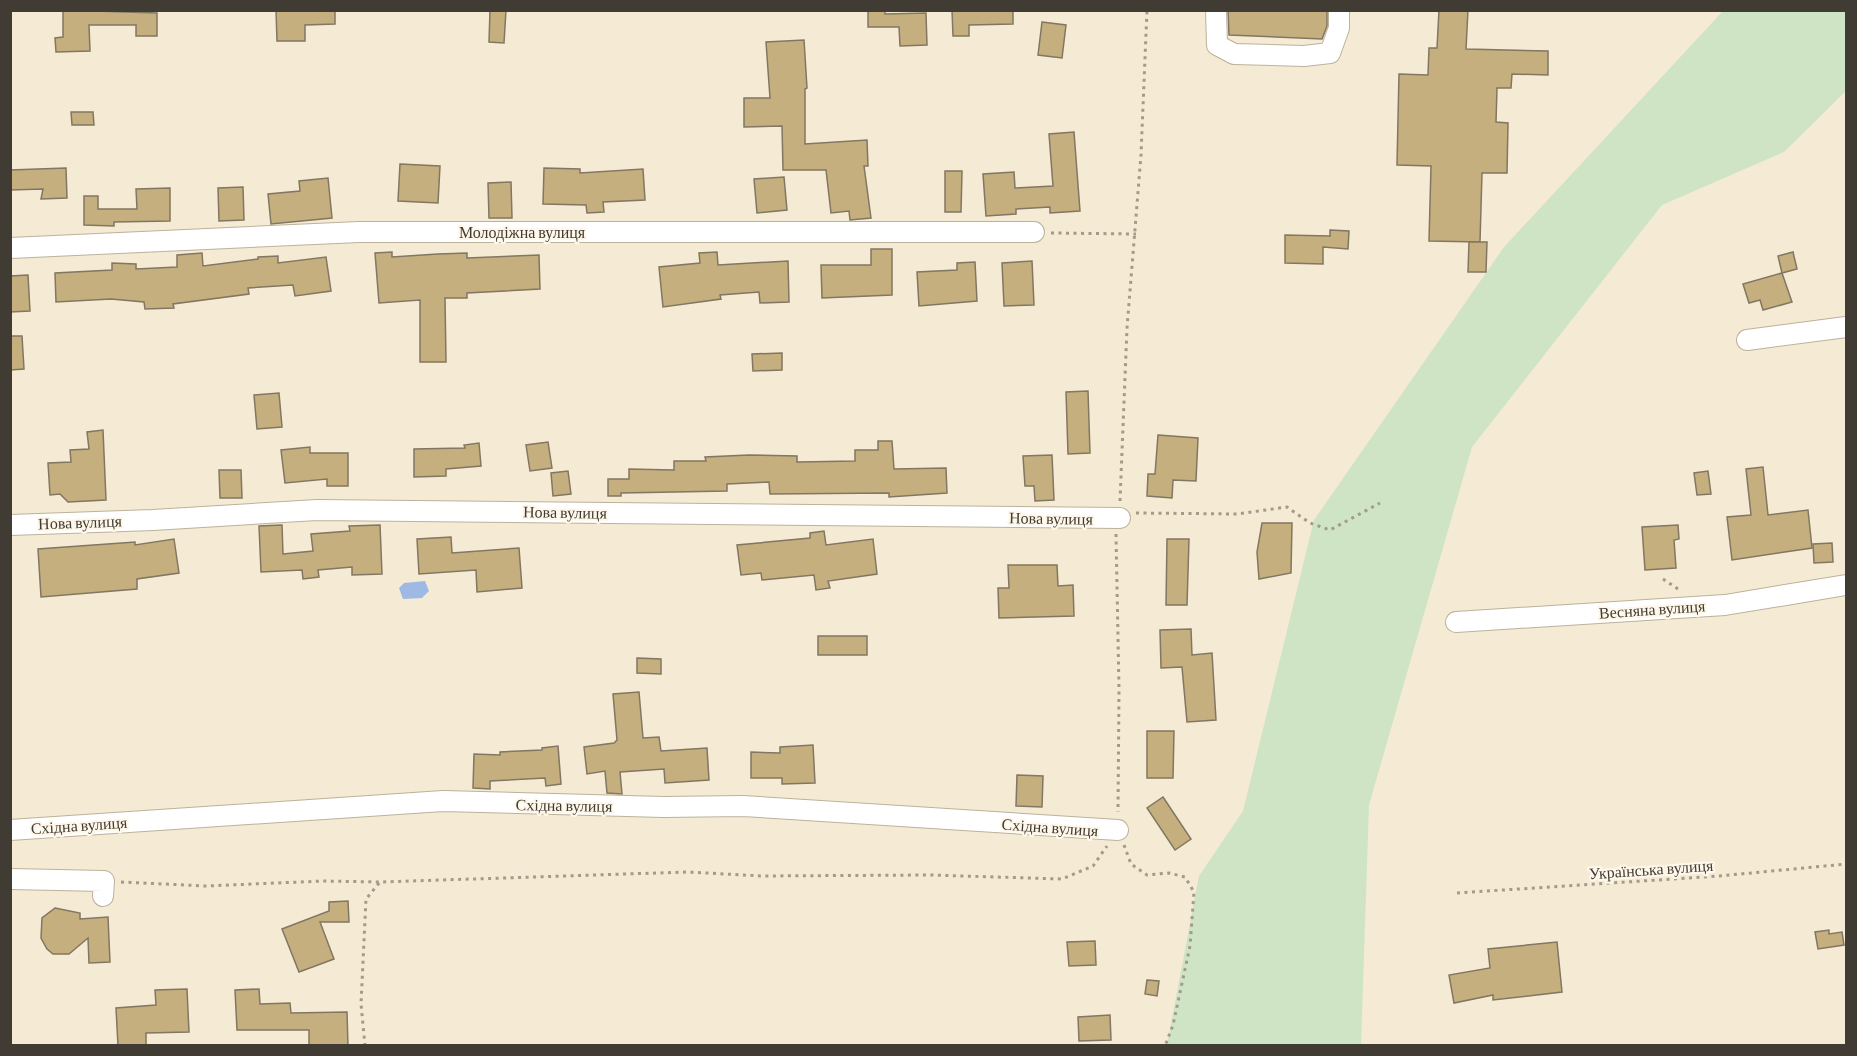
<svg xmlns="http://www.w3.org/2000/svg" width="1857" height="1056" font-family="'Crimson Pro',serif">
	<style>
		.green { fill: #cee4c5 }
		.water { fill: #9fb9e5 }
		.building { fill: #c5af7f; stroke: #817762; stroke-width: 1.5 }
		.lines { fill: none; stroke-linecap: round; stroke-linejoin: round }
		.minor-casing { stroke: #bcb29b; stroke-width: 22 }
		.path { stroke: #a39b8a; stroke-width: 3; stroke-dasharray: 3 4.5; stroke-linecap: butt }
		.minor { stroke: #fff; stroke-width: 20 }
		.labels { text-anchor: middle; stroke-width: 4.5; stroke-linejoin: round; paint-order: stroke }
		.street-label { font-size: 16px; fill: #413c33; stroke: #fff8ea }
	</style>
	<rect width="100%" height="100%" fill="#f5ead3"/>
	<path class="green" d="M1723,11H1846V91L1784,152L1662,205L1472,447L1369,805L1361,1045H1167L1199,876L1243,811L1314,520L1504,247Z"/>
	<path class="water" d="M425,581L429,591L422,598L403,599L399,588L404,583Z"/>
	<g class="building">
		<path d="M63,10L157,13V36H136V25H89L90,51L56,52L55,38L63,37Z"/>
		<path d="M276,10H335V24L305,25V41H277Z"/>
		<path d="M490,10H506L504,43L489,42Z"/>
		<path d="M868,10H885V14L926,13L927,45L900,46L899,27H868Z"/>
		<path d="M952,10H1013V24L969,25V36H953Z"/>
		<path d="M1228,10H1327V26L1322,39L1229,35Z"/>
		<path d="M1439,10H1468L1466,49L1548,51V75L1512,74L1511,88H1497L1496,122L1508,123L1507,173H1482L1480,242L1429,241L1431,166L1397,165L1399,74L1428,75L1429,48H1437Z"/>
		<path d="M1042,22L1066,25L1062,58L1038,55Z"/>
		<path d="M804,40L807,88L805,89V144L867,140L868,166H864L871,218L850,220L849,211L831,213L826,170H783L782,126L744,127V98H770L766,42Z"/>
		<path d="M71,112H93L94,125H72Z"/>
		<path d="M1074,132L1080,211L1050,213V207L1016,209V214L986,216L983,174L1014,172L1015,188L1053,186L1049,134Z"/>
		<path d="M400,164L440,166L438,203L398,201Z"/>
		<path d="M66,168L67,198L41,199L43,189L10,190V170Z"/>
		<path d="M544,168L580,169V173L643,169L645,200L603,202L604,212L587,213L586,205L543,204Z"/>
		<path d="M945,171H962L961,212H945Z"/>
		<path d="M784,177L787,210L757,213L754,179Z"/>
		<path d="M328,178L332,218L271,224L268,194L300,191L299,181Z"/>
		<path d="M511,182L512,218H489L488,183Z"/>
		<path d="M243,187L244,220L219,221L218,188Z"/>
		<path d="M170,188V221L114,222V226L84,225V196H98V209H137L136,189Z"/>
		<path d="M1330,230L1349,231L1348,249L1323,247V264L1285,263V235L1330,236Z"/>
		<path d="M1469,242H1487L1486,272H1468Z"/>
		<path d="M871,249H892V295L822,298L821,265H871Z"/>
		<path d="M392,252V257L438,254L467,253V258L539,255L540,289L467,293V298H445L446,362H420V300L379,303L375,253Z"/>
		<path d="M717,252L718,265L788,261L789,302L760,303L759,292L720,295L721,299L663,307L659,267L700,263L699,253Z"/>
		<path d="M1793,252L1797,269L1782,273L1778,256Z"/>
		<path d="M202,253L203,266L258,259V257L278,256V263L326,257L331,291L295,296L293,285L248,288L249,294L173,304L174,308L145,309L144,302L111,299L56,302L55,273L112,270V263L136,264V269L177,267V255Z"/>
		<path d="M1032,261L1034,305L1004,306L1002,263Z"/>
		<path d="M975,262L977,301L919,306L917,272L957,270V263Z"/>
		<path d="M1782,273L1792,302L1763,310L1760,300L1749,303L1743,284Z"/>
		<path d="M28,275L30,311L10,312V276Z"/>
		<path d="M10,336H22L24,369L10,370Z"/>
		<path d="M782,353V370L753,371L752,354Z"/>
		<path d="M1088,391L1090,453L1068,454L1066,392Z"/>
		<path d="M279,393L282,427L257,429L254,395Z"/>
		<path d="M103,430L106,500L68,502L60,494L50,495L48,463L71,462L70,450L89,449L87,432Z"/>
		<path d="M1158,435L1198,438L1196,481L1173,480L1172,498L1147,496L1148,474H1155Z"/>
		<path d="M878,441H892L894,469L946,468L947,493L889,497V493L770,494L769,482L727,484V491L621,493V496H608V479H629V469L674,470V461H706L705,457L749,455L797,456V462L855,461V450H878Z"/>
		<path d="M548,442L552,468L530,471L526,445Z"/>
		<path d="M479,443L481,466L446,469V476L414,477V449L465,448L464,445Z"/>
		<path d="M310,447V453H348V486H327V479L285,483L281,450Z"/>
		<path d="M1052,455L1054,500L1035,501L1034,486H1025L1023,456Z"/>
		<path d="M1763,467L1768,515L1808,510L1812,548L1732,560L1727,517L1751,515L1746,469Z"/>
		<path d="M219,470H241L242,498H220Z"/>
		<path d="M568,471L571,494L553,496L551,473Z"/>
		<path d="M1708,471L1711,494L1697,495L1694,473Z"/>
		<path d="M1262,523H1292L1291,573L1259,579L1257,552Z"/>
		<path d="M282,525L283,554L313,551L311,534L350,531L349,526L380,525L382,574L352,575V567L318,570L319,577L303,579L302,570L261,572L259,526Z"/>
		<path d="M1678,525L1679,539L1674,540L1676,568L1645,570L1642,527Z"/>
		<path d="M824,531L826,545L873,539L877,574L828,581L830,588L816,590L814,575L762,580L761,573L741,575L737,545L810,538V533Z"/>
		<path d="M451,537L452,553L519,548L522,588L477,592L476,570L419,574L417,539Z"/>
		<path d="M174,539L179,573L137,579V589L41,597L38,549L135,542V545Z"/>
		<path d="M1167,539H1189L1187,605H1166Z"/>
		<path d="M1832,543L1833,562L1814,563L1813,544Z"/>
		<path d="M1008,565H1057L1058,586L1073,585L1074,616L999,618L998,588H1009Z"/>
		<path d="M1191,629L1192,655L1212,653L1216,720L1187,722L1182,667L1161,668L1160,630Z"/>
		<rect x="818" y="636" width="49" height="19"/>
		<path d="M637,658L661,659V674L637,673Z"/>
		<path d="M639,692L643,738L659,737L661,751L707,748L709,780L665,783L664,769L620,772L622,794L607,793L605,771L587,774L584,747L614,743L617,740L613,694Z"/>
		<path d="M1147,731H1174L1173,778H1147Z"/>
		<path d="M813,745L815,783L782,784V778H751V752L780,753V747Z"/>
		<path d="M558,746L561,784L546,786L545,778L490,781V789L473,788L474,754L500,755V752L542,750V748Z"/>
		<path d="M1017,775L1043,776L1042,807L1016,806Z"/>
		<path d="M1163,797L1191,839L1175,850L1147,808Z"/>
		<path d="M348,901L349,922H320L334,959L299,972L282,929L329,911V902Z"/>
		<path d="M55,908L80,913V919L108,917L110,962L89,963L88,938L69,954H53L47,949L41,938L42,918Z"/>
		<path d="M1829,930V934L1842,932L1844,945L1818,949L1815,932Z"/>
		<path d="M1095,941L1096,965L1069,966L1067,942Z"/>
		<path d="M1557,942L1562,992L1493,1000V995L1454,1003L1449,975L1490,968L1488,949Z"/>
		<path d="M1147,980L1159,981L1157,996L1145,994Z"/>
		<path d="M187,989L189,1032L146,1033V1046H118L116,1008L156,1005L155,990Z"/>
		<path d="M259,989L260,1004L290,1003L291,1013L347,1012L348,1046H309V1030H237L235,990Z"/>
		<path d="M1110,1015L1111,1040L1079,1041L1078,1017Z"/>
	</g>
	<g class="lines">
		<g class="minor-casing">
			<g id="minor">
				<path d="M1216,10L1217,45L1234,54L1304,56L1330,53L1339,28V10"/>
				<path d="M10,248L359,232H1034"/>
				<path d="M1747,340L1846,327"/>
				<path d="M10,525L153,520L317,510L1120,518"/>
				<path d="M1456,622L1725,605L1846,585"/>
				<path d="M10,830L443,801L663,807L743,806L1118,830"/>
				<path d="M10,879L104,881L103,896"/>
			</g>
		</g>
		<g class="path">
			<path d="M1051,233L1136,234"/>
			<path d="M1120,501L1127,328L1141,155L1147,10"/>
			<path d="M1136,513L1237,514L1287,507L1310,523L1330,530L1380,503"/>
			<path d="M1116,534L1119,689L1118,812"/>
			<path d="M1663,579L1681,591"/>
			<path d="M1124,845L1131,864L1147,875L1169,873L1185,877L1194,892L1190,946L1173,1025L1165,1046"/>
			<path d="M121,882L206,886L323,881L380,882"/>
			<path d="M1457,893L1719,876L1846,864"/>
			<path d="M365,1046L361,1004L366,899L380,882L688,872L762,876L930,875L1062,879L1093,866L1107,846"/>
		</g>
		<use href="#minor" class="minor"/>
	</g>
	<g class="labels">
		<g class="street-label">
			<text x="522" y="238">Молодіжна вулиця</text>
			<text transform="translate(565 512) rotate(1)" y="6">Нова вулиця</text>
			<text transform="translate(1051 518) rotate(1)" y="6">Нова вулиця</text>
			<text transform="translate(80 522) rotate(-2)" y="6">Нова вулиця</text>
			<text transform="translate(1652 609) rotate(-4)" y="6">Весняна вулиця</text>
			<text transform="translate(564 805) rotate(1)" y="6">Східна вулиця</text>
			<text transform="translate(79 825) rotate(-4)" y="6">Східна вулиця</text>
			<text transform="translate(1050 827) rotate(4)" y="6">Східна вулиця</text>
			<text transform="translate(1651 869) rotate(-4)" y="6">Українська вулиця</text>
		</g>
	</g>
	<rect width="1857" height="1056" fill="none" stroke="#413c33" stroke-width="24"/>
</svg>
